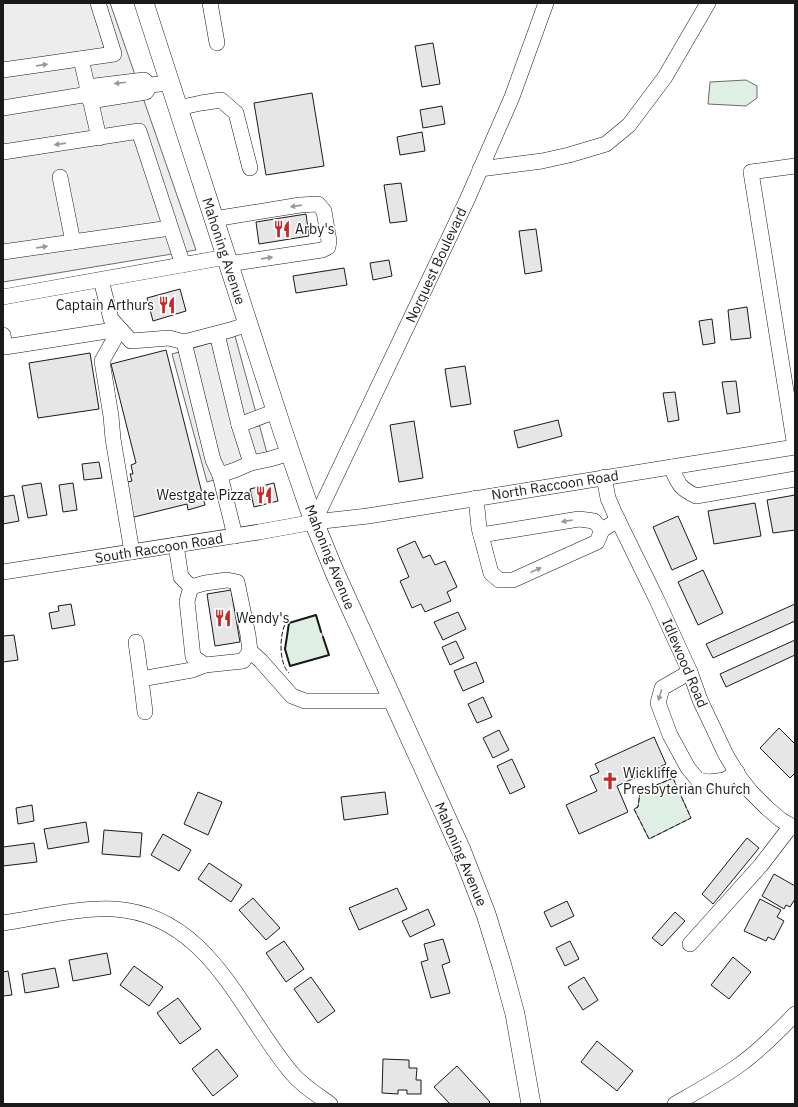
<svg xmlns="http://www.w3.org/2000/svg" width="798" height="1107" font-family="'IBM Plex Sans',sans-serif">
	<style>
		.green { fill: #e0efe3; stroke: #6a6a6a }
		.parking { fill: #ededed; stroke: #6a6a6a }
		.building { fill: #e6e6e6; stroke: #1a1a1a }
		.lines { fill: none; stroke-linecap: round; stroke-linejoin: round }
		.minor-casing { stroke: #1a1a1a; stroke-width: 16 }
		.major-casing { stroke: #1a1a1a; stroke-width: 20 }
		.minor { stroke: #fff; stroke-width: 15 }
		.major { stroke: #fff; stroke-width: 19 }
		.fence { stroke: #1a1a1a; stroke-width: 1; stroke-dasharray: 5 2; stroke-linecap: butt }
		.wall { stroke: #1a1a1a; stroke-width: 2 }
		.oneway { fill: #989898 }
		.labels { text-anchor: middle; stroke-width: 3; stroke-linejoin: round; paint-order: stroke }
		.poi-label { font-size: 14px; fill: #1a1a1a; stroke: #fff; text-anchor: start }
		.street-label { font-size: 14px; fill: #1a1a1a; stroke: #fff }
	</style>
	<rect width="100%" height="100%" fill="#fff"/>
	<g class="green">
		<path d="M746,80L757,86V98L746,106L708,104L710,82Z"/>
		<path d="M316,615L329,655L290,666L285,649L289,623Z"/>
		<path d="M673,778L691,818L649,839L634,809L638,807L640,792Z"/>
	</g>
	<g class="parking">
		<path d="M3,3H110L196,250L3,282Z"/>
		<path d="M235,336L270,464L207,482L172,354Z"/>
	</g>
	<g class="building">
		<path d="M433,43L440,84L422,87L415,46Z"/>
		<path d="M312,93L324,166L266,175L254,103Z"/>
		<path d="M442,106L445,124L423,128L420,110Z"/>
		<path d="M422,132L425,151L400,155L397,137Z"/>
		<path d="M401,183L407,221L390,223L384,185Z"/>
		<path d="M306,214L309,236L259,244L256,222Z"/>
		<path d="M536,229L542,271L525,274L519,231Z"/>
		<path d="M389,260L392,276L373,280L370,263Z"/>
		<path d="M344,268L347,285L296,293L293,276Z"/>
		<path d="M180,289L186,311L153,321L147,298Z"/>
		<path d="M747,307L751,338L731,340L728,310Z"/>
		<path d="M712,319L715,343L703,345L699,321Z"/>
		<path d="M166,350L205,505L188,510L187,504L130,518L122,483L132,481L130,474H133L131,465L136,463L111,364Z"/>
		<path d="M90,353L99,409L38,418L29,363Z"/>
		<path d="M465,366L471,404L451,407L445,369Z"/>
		<path d="M736,381L740,412L727,414L722,382Z"/>
		<path d="M675,392L679,420L668,422L663,393Z"/>
		<path d="M558,420L562,436L518,448L514,431Z"/>
		<path d="M414,421L423,478L399,482L390,425Z"/>
		<path d="M99,462L102,478L84,480L82,464Z"/>
		<path d="M41,483L47,515L28,518L22,486Z"/>
		<path d="M73,483L77,510L63,512L59,485Z"/>
		<path d="M274,483L278,501L254,507L250,489Z"/>
		<path d="M14,495L19,521L3,524V497Z"/>
		<path d="M795,495V530L773,533L767,500Z"/>
		<path d="M755,503L761,536L714,544L708,511Z"/>
		<path d="M678,516L697,559L672,570L653,527Z"/>
		<path d="M415,541L423,558L430,555L435,565L445,561L457,587L447,592L451,601L425,612L421,604L412,608L400,581L409,577L397,549Z"/>
		<path d="M703,570L723,613L698,625L678,582Z"/>
		<path d="M231,590L240,642L215,646L207,594Z"/>
		<path d="M71,604L75,625L52,629L49,613L59,611L58,606Z"/>
		<path d="M795,604V621L713,658L706,644Z"/>
		<path d="M458,612L466,629L443,640L434,622Z"/>
		<path d="M14,635L18,660L3,662V636Z"/>
		<path d="M795,640V655L726,687L720,674Z"/>
		<path d="M456,641L464,658L450,665L442,647Z"/>
		<path d="M476,662L484,682L463,691L454,671Z"/>
		<path d="M483,697L492,717L477,723L468,704Z"/>
		<path d="M779,728L795,744V773L790,778L760,748Z"/>
		<path d="M499,730L509,750L493,758L483,738Z"/>
		<path d="M654,737L666,764L617,786L628,812L579,834L566,805L597,791L590,776L599,772L595,764Z"/>
		<path d="M512,759L525,787L510,794L497,766Z"/>
		<path d="M198,792L222,802L208,835L184,824Z"/>
		<path d="M385,792L388,814L344,820L341,797Z"/>
		<path d="M32,805L34,821L18,824L16,808Z"/>
		<path d="M86,822L89,842L48,849L44,829Z"/>
		<path d="M104,830L142,833L140,857L102,854Z"/>
		<path d="M163,834L191,850L179,871L151,855Z"/>
		<path d="M747,838L759,848L713,904L702,894Z"/>
		<path d="M34,843L37,862L3,866V847Z"/>
		<path d="M209,863L242,885L231,902L198,879Z"/>
		<path d="M774,874L795,886V899L790,907L786,905L784,909L762,896Z"/>
		<path d="M397,888L407,909L359,930L349,908Z"/>
		<path d="M253,898L280,928L266,940L239,910Z"/>
		<path d="M760,899L781,910L777,917L784,921L774,940L768,937L766,941L744,931Z"/>
		<path d="M567,901L574,916L551,927L544,912Z"/>
		<path d="M428,909L435,925L410,937L402,921Z"/>
		<path d="M675,912L685,921L662,946L652,938Z"/>
		<path d="M443,939L450,962L442,965L450,993L431,998L421,962L428,960L424,944Z"/>
		<path d="M284,941L304,969L286,982L266,953Z"/>
		<path d="M570,941L579,959L565,966L556,948Z"/>
		<path d="M107,953L111,974L73,981L69,960Z"/>
		<path d="M733,957L751,972L729,999L711,985Z"/>
		<path d="M134,966L163,987L149,1006L120,985Z"/>
		<path d="M55,968L59,987L25,993L22,974Z"/>
		<path d="M8,971L12,995L3,996V972Z"/>
		<path d="M311,977L335,1011L318,1023L294,989Z"/>
		<path d="M584,977L598,1000L583,1010L568,987Z"/>
		<path d="M178,998L201,1029L180,1044L157,1013Z"/>
		<path d="M597,1041L633,1071L617,1091L581,1062Z"/>
		<path d="M217,1049L238,1076L213,1096L192,1069Z"/>
		<path d="M383,1059L409,1060V1068H417L416,1080H421V1094H407V1090H398V1094L382,1093Z"/>
		<path d="M457,1066L490,1102L488,1104H450L434,1087Z"/>
	</g>
	<g class="lines">
		<g class="minor-casing">
			<g id="minor">
				<path d="M210,3L217,43"/>
				<path d="M81,59L99,138"/>
				<path d="M3,70L114,54L98,3"/>
				<path d="M87,87L144,80L150,85L170,83"/>
				<path d="M90,101L146,92L150,85"/>
				<path d="M3,108L89,94"/>
				<path d="M178,108L201,103L221,100L236,113L250,168"/>
				<path d="M3,152L139,131L183,265"/>
				<path d="M480,169L542,161L569,155L606,144L629,125L665,77L708,3"/>
				<path d="M60,177L73,242"/>
				<path d="M214,219L300,205L318,204L324,211L329,241L328,247L322,250L228,264"/>
				<path d="M3,252L170,228"/>
				<path d="M101,280L111,319L131,341L169,338L184,342"/>
				<path d="M3,297L226,257"/>
				<path d="M120,329L102,361L111,416L113,439L132,552"/>
				<path d="M217,334L239,425"/>
				<path d="M3,335L5,347L120,329"/>
				<path d="M795,447L751,172L795,166"/>
				<path d="M251,463L270,459L290,453"/>
				<path d="M671,467C678,483 679,488 696,496L795,479"/>
				<path d="M220,475L213,460L184,342L230,330L248,324"/>
				<path d="M604,477L608,498L614,512L656,598L690,672L700,700L726,755L740,778L751,792L767,808L781,820L795,828"/>
				<path d="M476,498L479,528L491,573L499,580H513L597,542L602,530L618,520"/>
				<path d="M314,522L467,200L512,97L546,3"/>
				<path d="M481,535L579,519L594,521L602,530"/>
				<path d="M235,536L220,475L235,470L251,463L239,425L276,411"/>
				<path d="M176,545L181,577L191,587"/>
				<path d="M3,572L259,532L314,522L368,516L795,447"/>
				<path d="M227,580L237,582L248,635L250,651L243,661L205,665L193,657L187,601L191,587L205,583Z"/>
				<path d="M136,642L141,679"/>
				<path d="M250,651L261,661L292,696L305,701H393"/>
				<path d="M690,672L662,688L658,703L670,735L688,768L698,780L709,782L725,780L737,772"/>
				<path d="M145,712L141,679L192,670L205,665"/>
				<path d="M3,923C37,918 81,907 114,909C208,915 239,1009 290,1071C301,1085 316,1094 330,1104"/>
				<path d="M690,944L761,865L791,826"/>
				<path d="M675,1104C696,1092 718,1080 738,1066C759,1051 777,1033 795,1014"/>
			</g>
		</g>
		<g class="major-casing">
			<path id="major" d="M144,3L283,432L314,522L335,573L461,850L486,914L502,966L515,1014L531,1104"/>
		</g>
		<use href="#minor" class="minor"/>
		<use href="#major" class="major"/>
		<g class="fence">
			<path d="M288,619C279,630 278,663 289,673"/>
			<path d="M673,778L691,818L649,839L634,809L638,807L640,792Z"/>
		</g>
		<path class="wall" d="M321,632L316,615L289,623L285,649L290,666L329,655L323,637"/>
	</g>
	<defs><path id="oneway-solid" d="M-6-.8H1V-3.2L6.5 0L1 3.2V.8H-6Z"/></defs>
	<g class="oneway">
		<use href="#oneway-solid" transform="translate(42 65) rotate(-8)"/>
		<use href="#oneway-solid" transform="translate(120 83) rotate(173)"/>
		<use href="#oneway-solid" transform="translate(60 144) rotate(172)"/>
		<use href="#oneway-solid" transform="translate(296 206) rotate(172)"/>
		<use href="#oneway-solid" transform="translate(42 247) rotate(-8)"/>
		<use href="#oneway-solid" transform="translate(267 258) rotate(-8)"/>
		<use href="#oneway-solid" transform="translate(567 521) rotate(171)"/>
		<use href="#oneway-solid" transform="translate(536 570) rotate(-24)"/>
		<use href="#oneway-solid" transform="translate(660 695) rotate(107)"/>
	</g>
	<defs>
		<g id="restaurant-bare" transform="scale(1.38)"><path d="M-5-6h1v4h1v-4h1v4h1v-4h1v5L-1.5 .5V6h-2V.5L-5-1ZM5-6V6H3V1.5H1.5Q1.5-4 5-6Z" fill="#c62828" stroke="#fff" stroke-width="2.5" paint-order="stroke"/></g>
		<g id="church-bare" transform="scale(1.38)"><path d="M-1.2-6h2.4v3.5h3.3v2.4h-3.3V6h-2.4V-.1h-3.3v-2.4h3.3Z" fill="#c62828" stroke="#fff" stroke-width="2.5" paint-order="stroke"/></g>
	</defs>
	<g fill-rule="evenodd">
		<use href="#restaurant-bare" x="282" y="229"/>
		<use href="#restaurant-bare" x="167" y="305"/>
		<use href="#restaurant-bare" x="264" y="495"/>
		<use href="#restaurant-bare" x="223" y="618"/>
		<use href="#church-bare" x="610" y="781"/>
	</g>
	<g class="labels">
		<g class="poi-label">
			<text x="295" y="234">Arby's</text>
			<text x="154" y="310" text-anchor="end">Captain Arthurs</text>
			<text x="251" y="500" text-anchor="end">Westgate Pizza</text>
			<text x="236" y="623">Wendy's</text>
			<text x="623" y="778">Wickliffe<tspan x="623" dy="16">Presbyterian Church</tspan></text>
		</g>
		<g class="street-label">
			<text transform="translate(224 251) rotate(72)" y="5">Mahoning Avenue</text>
			<text transform="translate(436 265) rotate(-65)" y="5">Norquest Boulevard</text>
			<text transform="translate(555 485) rotate(-9)" y="5">North Raccoon Road</text>
			<text transform="translate(159 548) rotate(-9)" y="5">South Raccoon Road</text>
			<text transform="translate(330 557) rotate(68)" y="5">Mahoning Avenue</text>
			<text transform="translate(685 663) rotate(67)" y="5">Idlewood Road</text>
			<text transform="translate(461 854) rotate(67)" y="5">Mahoning Avenue</text>
		</g>
	</g>
	<rect width="798" height="1107" fill="none" stroke="#1a1a1a" stroke-width="8"/>
</svg>
